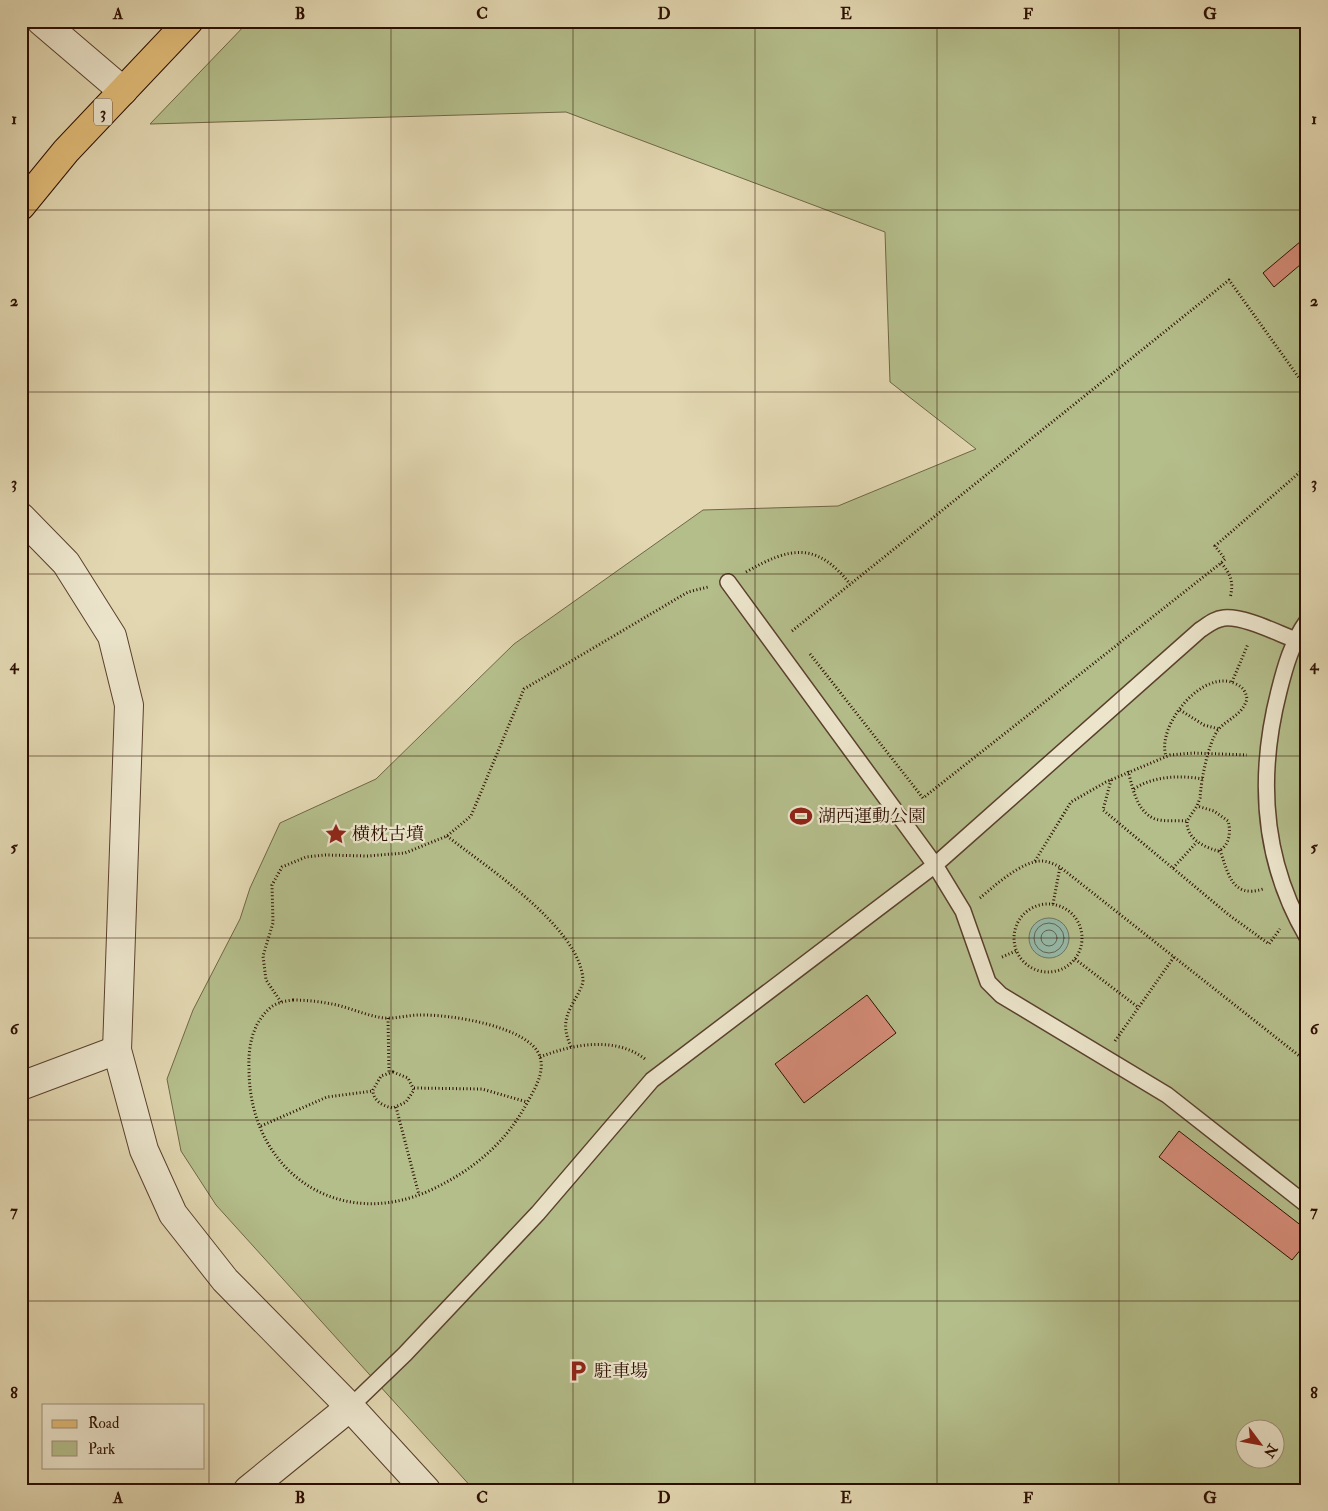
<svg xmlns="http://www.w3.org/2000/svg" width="1328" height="1511" font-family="'IM FELL Double Pica','Noto Serif JP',serif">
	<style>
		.green { fill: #b4be8b; stroke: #706646; fill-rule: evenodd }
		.water { fill: #95baa9; stroke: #6b7565 }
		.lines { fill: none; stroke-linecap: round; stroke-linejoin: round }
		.shore { stroke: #606454; stroke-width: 1 }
		.building { fill: #d58c79; stroke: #2c0e00 }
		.service-casing { stroke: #5a402c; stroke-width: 18 }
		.minor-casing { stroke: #5a402c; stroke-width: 30 }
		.tertiary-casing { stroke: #5a402c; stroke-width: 30 }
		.primary-casing { stroke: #2c0e00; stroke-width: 30 }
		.path { stroke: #2c0e00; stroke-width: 3; stroke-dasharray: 1 2.5; stroke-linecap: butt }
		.service { stroke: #ece5cc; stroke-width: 15 }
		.minor { stroke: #ece5cc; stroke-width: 28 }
		.tertiary { stroke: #ece5cc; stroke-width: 28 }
		.primary { stroke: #e1bc78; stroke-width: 28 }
		.grid { fill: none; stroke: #2c0e00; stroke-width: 1; stroke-opacity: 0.55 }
		.labels { text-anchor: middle; stroke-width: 4.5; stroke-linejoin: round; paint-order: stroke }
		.shield { fill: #ece5cc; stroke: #664e3d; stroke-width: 1 }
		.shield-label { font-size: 16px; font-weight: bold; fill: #2c0e00 }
		.poi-label { font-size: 18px; fill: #2c0e00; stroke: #ece5cc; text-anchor: start }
		.neatline { fill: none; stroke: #2c0e00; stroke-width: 2 }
		.grid-label { font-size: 16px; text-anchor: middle; font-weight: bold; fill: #2c0e00 }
	</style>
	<rect width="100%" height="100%" fill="#e2d7b1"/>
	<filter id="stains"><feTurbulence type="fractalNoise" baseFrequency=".004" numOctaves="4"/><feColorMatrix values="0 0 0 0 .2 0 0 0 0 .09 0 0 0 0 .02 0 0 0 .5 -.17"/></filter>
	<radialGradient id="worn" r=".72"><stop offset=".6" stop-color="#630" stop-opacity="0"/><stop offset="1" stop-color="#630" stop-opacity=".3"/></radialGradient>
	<path class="green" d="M249,21H1307V1490H474L216,1205L181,1151L167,1079L193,1010L240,919L250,888L280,823L376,779L514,644L703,510L838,506L976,449L890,382L885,232L566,112L150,124ZM1246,1428H1276V1458H1246Z"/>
	<circle class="water" cx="1049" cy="938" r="20"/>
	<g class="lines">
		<g class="shore">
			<circle cx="1049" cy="938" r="15"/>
			<circle cx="1049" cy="938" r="8"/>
		</g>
	</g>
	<g class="building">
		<path d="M1307,236V259L1274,287L1263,273Z"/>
		<path d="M867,995L896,1033L804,1103L775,1064Z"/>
		<path d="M1179,1131L1307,1230V1242L1292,1260L1159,1157Z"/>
	</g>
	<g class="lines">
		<g class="service-casing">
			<g id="service">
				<path d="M1307,621C1292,642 1285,667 1279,691C1257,777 1262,860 1307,937"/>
				<path d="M1296,640C1277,633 1244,616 1224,618C1214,619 1208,625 1200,630L935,865L963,911L988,982L1001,995L1167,1095L1307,1205"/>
				<path d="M350,1407L405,1354L538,1213L652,1080L935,865L728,582"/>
			</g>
		</g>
		<g class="minor-casing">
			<g id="minor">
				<path d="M41,21L123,91"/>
				<path d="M21,1086L117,1050"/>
				<path d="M248,1490L350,1407"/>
			</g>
		</g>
		<g class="tertiary-casing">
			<path id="tertiary" d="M21,517L66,563L112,636L129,705L117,1050L144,1150L173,1214L225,1280L350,1407L426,1490"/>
		</g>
		<g class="primary-casing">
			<path id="primary" d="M21,206L66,151L189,21"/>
		</g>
		<g class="path">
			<path d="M1221,563C1231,574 1234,583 1230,598"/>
			<path d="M746,572C790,547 816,541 850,584"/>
			<path d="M792,631L1229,280L1307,389"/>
			<path d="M810,654L923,798L1221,563L1225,559L1215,546L1307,466"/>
			<path d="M1232,682L1248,644"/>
			<path d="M1180,710L1204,725L1219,729"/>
			<path d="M1128,771C1133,788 1136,811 1155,819C1164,822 1177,820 1187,821L1197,806L1200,798C1201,781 1208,743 1218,730C1228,718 1242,716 1247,699C1246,692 1243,687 1236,684C1203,667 1156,726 1166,756"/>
			<path d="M1111,780L1103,810L1229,915L1269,944L1280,929"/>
			<path d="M1134,789C1153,776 1180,775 1203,779"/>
			<path d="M1187,822C1187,839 1204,847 1218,851C1230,846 1231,831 1228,821L1214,811L1197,806"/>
			<path d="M447,836C486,867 580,927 583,980C583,985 580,989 578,994C566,1015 561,1024 571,1047"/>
			<path d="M1220,850C1228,873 1232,899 1263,889"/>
			<path d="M1035,861L1071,802L1106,782L1170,755L1194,753L1247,755"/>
			<path d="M1173,868L1197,842"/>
			<path d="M980,898C994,886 1022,861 1041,861C1048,861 1054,864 1060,867L1307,1062"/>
			<circle cx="1048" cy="938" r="34"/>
			<path d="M1053,904L1060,867"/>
			<path d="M1002,957L1016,951"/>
			<path d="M1075,959L1139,1008"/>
			<path d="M293,1000C308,1000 323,1002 337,1005C353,1009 368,1016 384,1018C395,1019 408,1015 420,1015C447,1014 531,1026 540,1057C545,1073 534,1090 527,1103C505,1144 473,1170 431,1190C337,1233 249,1170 249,1069C248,1048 252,1025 268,1010C274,1003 285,1001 293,1000Z"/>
			<path d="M281,1002L266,980L263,956L273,923L272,885L282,867L306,857L325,855L367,856L405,853L447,836L471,816L524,689L688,592L708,587"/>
			<path d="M388,1018L389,1073"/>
			<path d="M1115,1041L1174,957"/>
			<path d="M540,1057C573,1044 615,1036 645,1059"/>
			<path d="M393,1072L408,1078L414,1090L406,1102L393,1108C383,1106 373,1101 373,1090L381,1076Z"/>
			<path d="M414,1088L482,1089L527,1102"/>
			<path d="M396,1107L419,1195"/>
			<path d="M261,1126L327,1097L373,1091"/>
		</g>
		<use href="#service" class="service"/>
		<use href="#minor" class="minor"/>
		<use href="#tertiary" class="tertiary"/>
		<use href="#primary" class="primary"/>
	</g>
	<path class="grid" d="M209,21V1490M391,21V1490M573,21V1490M755,21V1490M937,21V1490M1119,21V1490M21,210H1307M21,392H1307M21,574H1307M21,756H1307M21,938H1307M21,1120H1307M21,1301H1307"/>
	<defs>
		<g id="stadium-bare" transform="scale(1.725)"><path d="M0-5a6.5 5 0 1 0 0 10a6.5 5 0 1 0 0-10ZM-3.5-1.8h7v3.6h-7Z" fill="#8f2418" stroke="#ece5cc" stroke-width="2.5" paint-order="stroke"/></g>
		<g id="sight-bare" transform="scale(1.725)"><path d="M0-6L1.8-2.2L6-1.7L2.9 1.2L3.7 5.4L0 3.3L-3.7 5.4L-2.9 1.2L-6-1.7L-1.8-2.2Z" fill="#8f2418" stroke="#ece5cc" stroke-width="2.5" paint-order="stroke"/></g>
		<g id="parking-bare" transform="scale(1.725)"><path d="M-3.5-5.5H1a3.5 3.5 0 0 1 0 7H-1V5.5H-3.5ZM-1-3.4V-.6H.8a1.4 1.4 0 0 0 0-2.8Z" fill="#8f2418" stroke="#ece5cc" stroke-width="2.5" paint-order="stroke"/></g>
	</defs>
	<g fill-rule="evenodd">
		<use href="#stadium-bare" x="801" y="816"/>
		<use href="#sight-bare" x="336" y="834"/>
		<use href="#parking-bare" x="578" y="1371"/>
	</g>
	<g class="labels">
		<rect class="shield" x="94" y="98.5" width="18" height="27" rx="4"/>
		<g class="shield-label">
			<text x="103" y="118">3</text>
		</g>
		<g class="poi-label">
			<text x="818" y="822">湖西運動公園</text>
			<text x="352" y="840">横枕古墳</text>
			<text x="594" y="1377">駐車場</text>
		</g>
	</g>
	<rect width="1328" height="1511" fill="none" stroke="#e2d7b1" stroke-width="55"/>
	<rect x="42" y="1404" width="162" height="65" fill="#ece5cc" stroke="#9f8f7a"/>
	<rect x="52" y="1420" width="25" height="8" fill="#e1bc78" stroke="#9f8f7a"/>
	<text x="88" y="1428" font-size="15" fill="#2c0e00">Road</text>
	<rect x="52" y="1441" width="25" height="15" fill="#b4be8b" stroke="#9f8f7a"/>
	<text x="88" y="1454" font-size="15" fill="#2c0e00">Park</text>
	<g transform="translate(1260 1444) rotate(122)"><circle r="24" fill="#ece5cc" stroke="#9f8f7a"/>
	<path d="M0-4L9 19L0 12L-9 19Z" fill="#8f2418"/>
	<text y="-8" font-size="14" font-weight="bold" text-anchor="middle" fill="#2c0e00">N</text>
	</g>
	<rect x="28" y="28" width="1272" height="1456" class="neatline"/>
	<g class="grid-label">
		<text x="118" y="19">A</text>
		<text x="300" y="19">B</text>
		<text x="482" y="19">C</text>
		<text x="664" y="19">D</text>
		<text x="846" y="19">E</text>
		<text x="1028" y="19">F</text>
		<text x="1210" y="19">G</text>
		<text x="14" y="124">1</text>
		<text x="1314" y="124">1</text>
		<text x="14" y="306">2</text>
		<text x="1314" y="306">2</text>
		<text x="14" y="488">3</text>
		<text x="1314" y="488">3</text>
		<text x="14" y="670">4</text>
		<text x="1314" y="670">4</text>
		<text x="14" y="852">5</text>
		<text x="1314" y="852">5</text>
		<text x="14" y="1034">6</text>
		<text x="1314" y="1034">6</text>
		<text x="14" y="1216">7</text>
		<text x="1314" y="1216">7</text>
		<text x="14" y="1398">8</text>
		<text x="1314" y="1398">8</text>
		<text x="118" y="1503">A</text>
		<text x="300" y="1503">B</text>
		<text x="482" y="1503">C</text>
		<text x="664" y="1503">D</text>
		<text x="846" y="1503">E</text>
		<text x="1028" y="1503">F</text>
		<text x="1210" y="1503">G</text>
	</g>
	<rect width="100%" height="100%" filter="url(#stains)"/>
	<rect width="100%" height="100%" fill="url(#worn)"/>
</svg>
